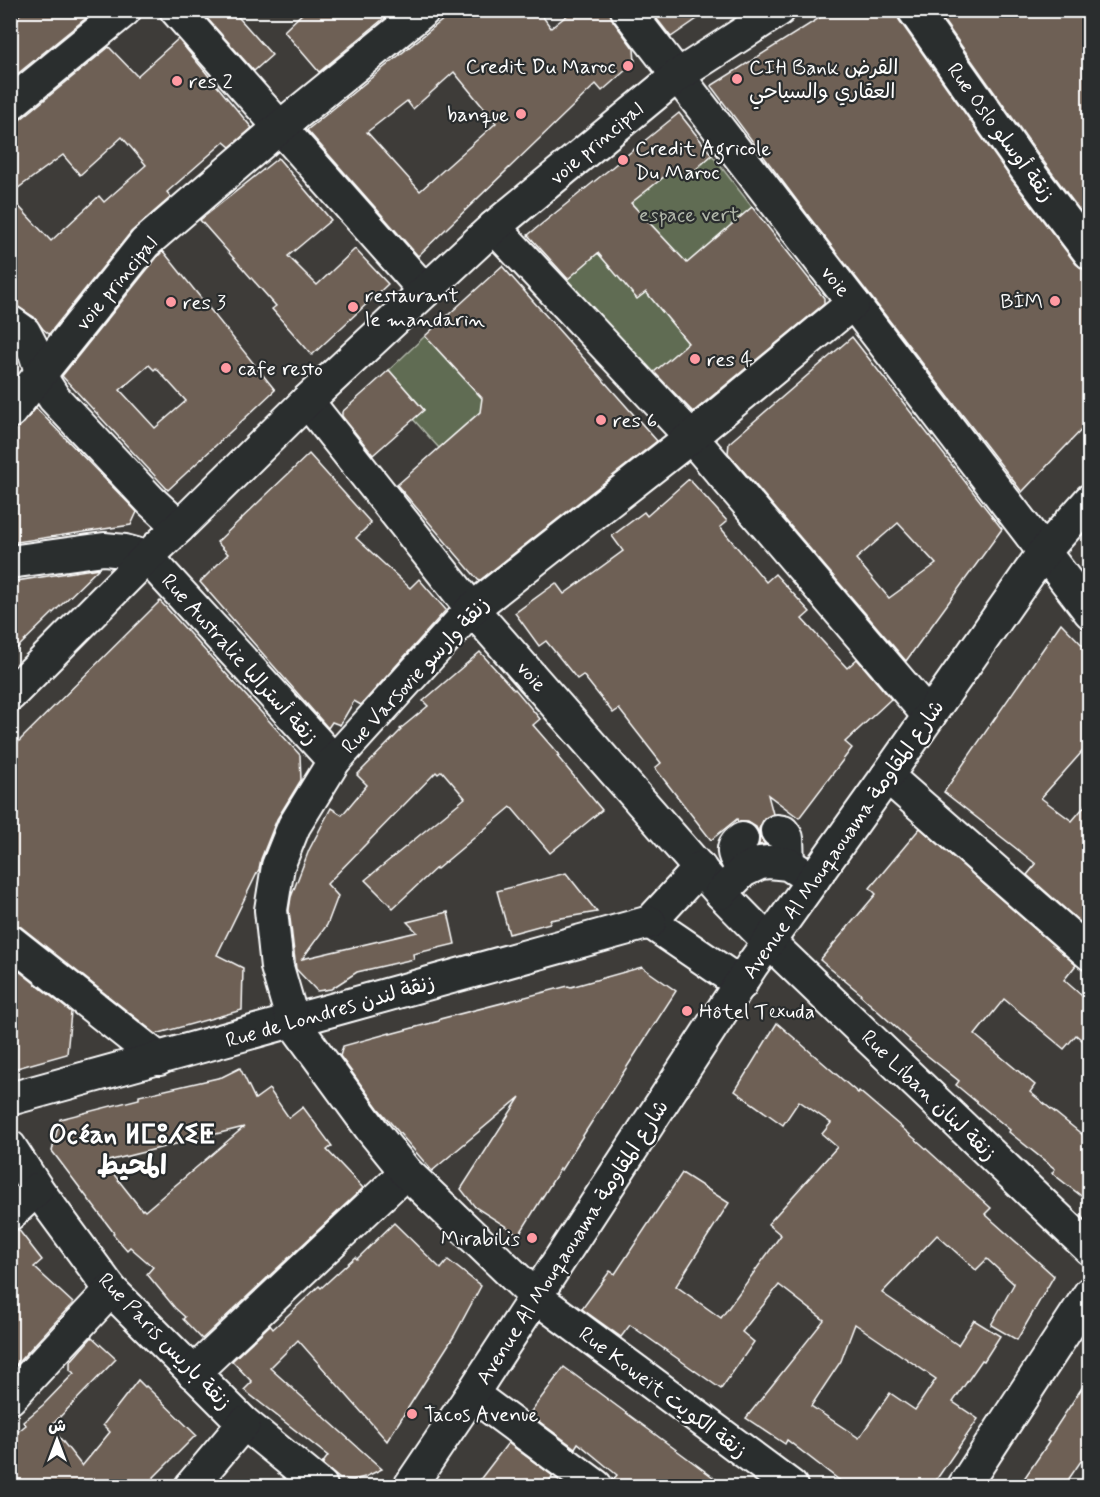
<svg xmlns="http://www.w3.org/2000/svg" width="1100" height="1497" font-family="Mynerve,'Playpen Sans Arabic','Noto Sans Tifinagh',sans-serif">
	<style>
		.green { fill: #616c53; stroke: #b0b6a9; stroke-width: 1.5 }
		.building { fill: #6e6054; stroke: #fff; stroke-width: 1.5; fill-rule: evenodd }
		.lines { fill: none; stroke-linecap: round; stroke-linejoin: round }
		.minor-casing { stroke: #fff; stroke-width: 36 }
		.minor { stroke: #2a2d2e; stroke-width: 32 }
		.poi-dot { fill: #ff9aa2; stroke: #2a2d2e; stroke-width: 2 }
		.labels { text-anchor: middle; stroke-width: 4.5; stroke-linejoin: round; paint-order: stroke }
		.poi-label { font-size: 21px; fill: #fff; stroke: #2a2d2e; text-anchor: start }
		.street-label { font-size: 21px; fill: #fff; stroke: #2a2d2e }
		.park-label { font-size: 21px; fill: #b0b6a9; stroke: #2a2d2e }
		.district-label { font-size: 27px; font-weight: bold; fill: #fff; stroke: #2a2d2e }
	</style>
	<rect width="100%" height="100%" fill="#3e3c39"/>
	<filter id="ink" filterUnits="userSpaceOnUse"><feTurbulence type="fractalNoise" baseFrequency=".0167" numOctaves="2"/><feDisplacementMap in="SourceGraphic" scale="12" xChannelSelector="R" yChannelSelector="G"/><feConvolveMatrix kernelMatrix="1 2 1 2 8 2 1 2 1" color-interpolation-filters="sRGB"/></filter>
	<g filter="url(#ink)">
		<g class="green">
			<path d="M712,155L752,207L687,263L631,203L675,168L685,179Z"/>
			<path d="M598,253L637,298L646,292L688,343L651,375L567,279Z"/>
			<path d="M425,336L488,405L439,448L413,419L424,410L389,370Z"/>
		</g>
		<g class="building">
			<path d="M25,10H96L10,80V23Z"/>
			<path d="M209,10H232L272,55L254,71L204,15Z"/>
			<path d="M306,10H394L319,72L284,31Z"/>
			<path d="M455,10H538L551,28L574,10H609L613,21L634,49L635,62L602,91L596,84L418,256L307,130ZM454,72L496,123L420,191L367,132L407,101L413,109Z"/>
			<path d="M650,10H710L671,37Z"/>
			<path d="M832,10H896L899,20L1012,180L1076,264L1083,269L1089,271V422L1022,492L810,218L711,86Z"/>
			<path d="M936,10H1089V223L1041,158Z"/>
			<path d="M178,39L252,128L230,147L224,142L167,192L171,197L131,232L49,334L43,329L34,317L10,302V197L51,241L99,196L104,202L146,165L122,137L80,175L63,155L10,194V128L109,47L137,76Z"/>
			<path d="M679,113L712,155L685,179L675,168L631,203L687,263L752,207L824,298V304L693,412L654,372L688,343L646,292L637,299L598,253L568,279L528,235Z"/>
			<path d="M278,158L331,220L288,256L317,285L355,249L388,284L312,355L272,309L276,306L200,220Z"/>
			<path d="M163,251L275,390L168,490L62,376L158,256ZM149,365L154,370L156,368L186,401L155,428L120,390Z"/>
			<path d="M502,266L657,441L479,581L397,485L480,412L482,398L425,336Z"/>
			<path d="M852,337L1002,529L906,661L728,453L729,443ZM898,523L936,564L889,598L856,559Z"/>
			<path d="M389,370L424,410L373,455L342,416V412Z"/>
			<path d="M36,408L137,512L131,525L10,543V434L14,429L24,423Z"/>
			<path d="M309,454L371,523L356,538L410,588L419,579L446,610L361,705L354,701L340,725L332,722L328,728L200,582L228,554L217,542Z"/>
			<path d="M689,479L727,521L720,527L766,582L775,574L810,612L802,619L847,668L857,659L891,699L845,742L852,748L799,818L768,795L773,814L764,819L759,829L760,837L765,844L759,845L760,836L756,827L748,822H738L737,819L711,840L655,768L661,763L619,709L613,713L583,675L577,679L546,641L539,646L515,613L556,583L564,594L623,551L612,536L644,512L647,516Z"/>
			<path d="M99,568L10,655V582Z"/>
			<path d="M160,601L300,755L301,780L277,819L261,859L259,869L217,955L243,968L242,1010L156,1034L21,927L10,923V750Z"/>
			<path d="M1061,623L1089,652V744L1041,798L1072,821L1089,801V930L1027,875L1036,864L944,792Z"/>
			<path d="M480,652L514,690L515,689L540,719L533,725L559,755L557,756L602,810L550,853L511,807L437,869L436,868L393,908L365,880L465,798L442,771L438,774L436,772L327,884L338,896L327,925L302,959L417,932L407,922L448,912L455,944L413,954L414,959L357,972L331,989L317,991L296,969L289,910L291,897L309,850L331,808L342,815L367,785L357,775L401,730L400,729L428,706L423,701Z"/>
			<path d="M920,828L1076,965L1064,980L1089,1002V1046L1076,1035L1064,1049L1004,999L975,1035L1035,1085L1030,1092L1089,1140V1202L1052,1173L1055,1169L1009,1132L1010,1130L956,1085L959,1081L909,1041L910,1040L860,995L861,994L820,960L876,894L870,888Z"/>
			<path d="M566,873L597,912L550,920V923L509,934L497,891Z"/>
			<path d="M10,964L71,1012L67,1054L10,1070Z"/>
			<path d="M642,967L676,991L614,1087L561,1170L560,1169L519,1235L475,1207L461,1189L520,1097L432,1171L378,1108L340,1056L343,1046L390,1033V1034L439,1021L440,1019L568,986L571,987Z"/>
			<path d="M777,1023L858,1093L859,1091L921,1144L991,1208L985,1214L1054,1276L1017,1340L991,1325L1014,1284L987,1259L976,1270L937,1235L882,1293L958,1345L974,1320L1000,1336L984,1361L982,1360L953,1402L978,1419L932,1486H847L787,1440L785,1444L746,1418L824,1320L779,1285L742,1332L754,1342L721,1389L630,1325L621,1337L582,1309L610,1271L615,1274L682,1173L729,1203L676,1286L721,1318L781,1235L768,1224L837,1147L822,1134L831,1123L799,1101L783,1125L735,1091ZM855,1324L936,1379L915,1410L890,1393L859,1438L811,1406L841,1361Z"/>
			<path d="M240,1068L255,1099L269,1089L289,1118L303,1107L332,1146L327,1150L363,1188L202,1339L183,1319L185,1317L175,1308L147,1274L153,1267L130,1247L127,1250L113,1234L114,1233L52,1151L60,1119L139,1099V1096L222,1077ZM244,1127L145,1211L143,1209L142,1210L104,1162Z"/>
			<path d="M394,1223L441,1269L448,1260L481,1286L454,1336L387,1441L298,1340L270,1368L382,1469L365,1477L353,1480L340,1479L322,1464L328,1456L244,1390L252,1382L232,1361L270,1325L273,1329L319,1286L321,1288L355,1257L357,1259Z"/>
			<path d="M18,1229L42,1260L34,1267L73,1303L10,1371V1232Z"/>
			<path d="M92,1337L116,1359L54,1423L60,1430L56,1433L82,1466L110,1432L103,1425L138,1380L145,1387L146,1386L196,1435L145,1486H10V1438L26,1425L23,1422L43,1405L74,1373L70,1370V1362Z"/>
			<path d="M564,1367L725,1486H614L613,1480L617,1475L578,1443L575,1448L529,1414Z"/>
			<path d="M1089,1377V1467L1081,1461L1064,1486H1019L1049,1442L1047,1441Z"/>
			<path d="M508,1443L553,1476L545,1486H475Z"/>
		</g>
		<g class="lines">
			<g class="minor-casing">
				<g id="minor">
					<path d="M176,10L425,291"/>
					<path d="M627,10L853,303L1090,612"/>
					<path d="M914,10L1026,169L1090,253"/>
					<path d="M10,104L125,10"/>
					<path d="M494,227L691,437L929,716"/>
					<path d="M10,322L24,332L35,353L45,384L54,398L151,501L179,527"/>
					<path d="M307,401L472,609L721,893L768,941L1090,1249"/>
					<path d="M10,412L145,243L279,128L424,10"/>
					<path d="M10,562L104,549L125,551L147,557L334,761"/>
					<path d="M10,695L147,557L179,527L307,401L494,227L677,76L779,10"/>
					<path d="M887,776L1090,954"/>
					<path d="M777,831L783,832L787,838L788,864"/>
					<path d="M742,839C727,849 736,858 743,871"/>
					<path d="M721,893L743,871L760,863L769,862L788,864L813,880"/>
					<path d="M650,922L741,984"/>
					<path d="M650,922L700,868"/>
					<path d="M10,941L159,1059"/>
					<path d="M10,1099L650,922"/>
					<path d="M10,1147L37,1189L111,1290L244,1423L321,1486"/>
					<path d="M10,1214L37,1189"/>
					<path d="M193,1373L406,1172"/>
					<path d="M472,1394L596,1486"/>
					<path d="M10,1398L111,1290"/>
					<path d="M191,1486L244,1423"/>
					<path d="M410,1486L472,1394L752,965L887,776L1043,553L1090,500"/>
					<path d="M791,1486L536,1297L406,1172L372,1130L293,1022L277,967L271,910L278,866L294,826L334,761L472,609L691,437L853,303"/>
					<path d="M964,1486L1090,1293"/>
				</g>
			</g>
			<use href="#minor" class="minor"/>
		</g>
	</g>
	<g class="poi-dot">
		<circle cx="628" cy="66" r="6"/>
		<circle cx="737" cy="79" r="6"/>
		<circle cx="177" cy="81" r="6"/>
		<circle cx="521" cy="114" r="6"/>
		<circle cx="623" cy="160" r="6"/>
		<circle cx="1055" cy="301" r="6"/>
		<circle cx="171" cy="302" r="6"/>
		<circle cx="353" cy="307" r="6"/>
		<circle cx="695" cy="359" r="6"/>
		<circle cx="226" cy="368" r="6"/>
		<circle cx="601" cy="420" r="6"/>
		<circle cx="687" cy="1011" r="6"/>
		<circle cx="532" cy="1238" r="6"/>
		<circle cx="412" cy="1414" r="6"/>
	</g>
	<g class="labels">
		<g class="poi-label">
			<text x="616" y="73" text-anchor="end">Credit Du Maroc</text>
			<text x="749" y="74">CIH Bank القرض<tspan x="749" dy="24">العقاري والسياحي</tspan></text>
			<text x="189" y="88">res 2</text>
			<text x="509" y="121" text-anchor="end">banque</text>
			<text x="635" y="155">Credit Agricole<tspan x="635" dy="24">Du Maroc</tspan></text>
			<text x="365" y="302">restaurant<tspan x="365" dy="24">le mandarin</tspan></text>
			<text x="1043" y="308" text-anchor="end">BİM</text>
			<text x="183" y="309">res 3</text>
			<text x="707" y="366">res 4</text>
			<text x="238" y="375">cafe resto</text>
			<text x="613" y="427">res 6</text>
			<text x="699" y="1018">Hôtel Texuda</text>
			<text x="520" y="1245" text-anchor="end">Mirabilis</text>
			<text x="424" y="1421">Tacos Avenue</text>
		</g>
		<g class="street-label">
			<text transform="translate(1001 132) rotate(54)" y="7">Rue Oslo زنقة أوسلو</text>
			<text transform="translate(596 143) rotate(-40)" y="7">voie principal</text>
			<text transform="translate(836 281) rotate(52)" y="7">voie</text>
			<text transform="translate(116 283) rotate(-50)" y="7">voie principal</text>
			<text transform="translate(240 659) rotate(48)" y="7">Rue Australie زنقة أستراليا</text>
			<text transform="translate(415 675) rotate(-47)" y="7">Rue Varsovie زنقة وارسو</text>
			<text transform="translate(532 676) rotate(49)" y="7">voie</text>
			<text transform="translate(843 839) rotate(-55)" y="7">Avenue Al Mouqaouama شارع المقاومة</text>
			<text transform="translate(330 1011) rotate(-16)" y="7">Rue de Londres زنقة لندن</text>
			<text transform="translate(929 1095) rotate(44)" y="7">Rue Liban زنقة لبنان</text>
			<text transform="translate(572 1242) rotate(-57)" y="7">Avenue Al Mouqaouama شارع المقاومة</text>
			<text transform="translate(165 1341) rotate(46)" y="7">Rue Paris زنقة باريس</text>
			<text transform="translate(663 1392) rotate(37)" y="7">Rue Koweït زنقة الكويت</text>
		</g>
		<g class="park-label">
			<text x="689" y="221">espace vert</text>
		</g>
		<g class="district-label">
			<text x="132" y="1143">Océan ⵍⵎⵓⵃⵉⵟ<tspan x="132" dy="31">المحيط</tspan></text>
		</g>
	</g>
	<rect width="1100" height="1497" fill="none" stroke="#2a2d2e" stroke-width="36"/>
	<rect x="18" y="18" width="1064" height="1461" fill="none" stroke="#fff" stroke-width="2" filter="url(#ink)"/>
	<g transform="translate(57 1440)" stroke="#2a2d2e" stroke-width="4.5" paint-order="stroke">
	<path d="M0-4.5L10 22L0 15L-10 22Z" fill="#ffffff"/>
	<text y="-9" font-size="16" font-weight="bold" text-anchor="middle" fill="#ffffff">ش</text>
	</g>
</svg>
